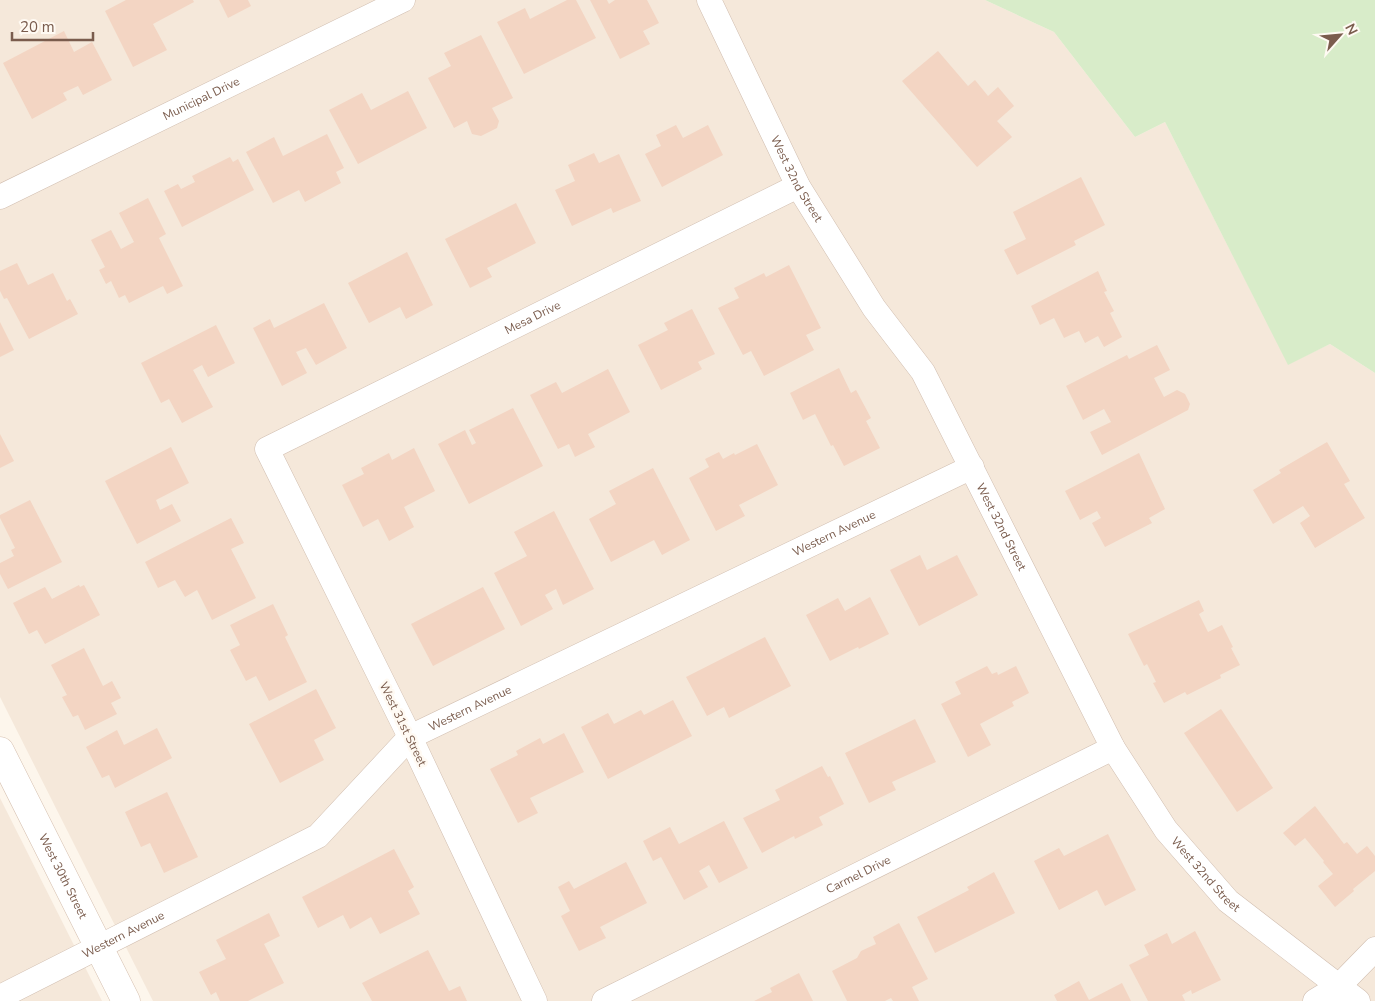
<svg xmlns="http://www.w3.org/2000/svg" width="1375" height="1001" font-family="'Nunito Sans',sans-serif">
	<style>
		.residential { fill: #f5e8da }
		.green { fill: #d8ecc9 }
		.building { fill: #f3d5c3 }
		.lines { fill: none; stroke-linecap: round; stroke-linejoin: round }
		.minor-casing { stroke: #d1beb0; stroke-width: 25 }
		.secondary-casing { stroke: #d6c0b0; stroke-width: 29 }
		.minor { stroke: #fff; stroke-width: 24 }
		.secondary { stroke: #fff; stroke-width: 28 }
		.labels { text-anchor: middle; stroke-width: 5; stroke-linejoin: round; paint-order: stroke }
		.street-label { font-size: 12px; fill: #7a5c4d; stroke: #fffaf3 }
	</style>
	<rect width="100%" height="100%" fill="#fdf6ec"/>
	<g class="residential">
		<path d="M0,0H985L1054,32L1135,137L1165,122L1288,364L1330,344L1375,373V1001H153L0,697Z"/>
		<path d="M0,798L102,1001H0Z"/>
	</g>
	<path class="green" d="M985,0H1375V373L1330,344L1288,365L1165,122L1135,137L1054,32Z"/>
	<g class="building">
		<path d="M126,0H193L194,2L153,24L167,50L133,67L105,11Z"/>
		<path d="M219,0H248L251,6L228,18Z"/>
		<path d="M567,0H576L596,38L524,74L497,22L525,8L530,19Z"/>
		<path d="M590,0H607L609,4L615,0H647L659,23L643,31L650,44L620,59Z"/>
		<path d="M64,31L74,52L92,42L112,80L83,95L78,86L63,93L67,100L32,119L3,63Z"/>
		<path d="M481,35L513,98L492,108L499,121L497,128L481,136L472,134L467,121L454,128L428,78L451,66L444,53Z"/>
		<path d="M938,51L968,86L975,80L988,96L998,87L1014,106L997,121L1012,137L977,167L902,81Z"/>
		<path d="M408,91L427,128L358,164L329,110L362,93L371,110Z"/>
		<path d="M676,125L683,138L708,125L723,155L662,187L645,154L661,146L656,135Z"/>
		<path d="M327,134L344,168L336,172L341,183L305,202L299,190L273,203L246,152L274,137L283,156Z"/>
		<path d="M594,153L599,163L619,154L641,201L613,213L611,208L572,226L555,190L575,181L568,165Z"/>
		<path d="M230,157L233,162L238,159L254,190L182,227L164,191L178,184L181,189L195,182L192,176Z"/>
		<path d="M1081,177L1105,225L1074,241L1076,245L1017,275L1004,250L1026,239L1013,212Z"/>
		<path d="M148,198L166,234L159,238L183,286L167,294L163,286L129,303L125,295L119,298L111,281L106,284L99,270L105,267L91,240L111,230L121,249L134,242L119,213Z"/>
		<path d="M516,203L536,243L487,268L492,277L470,288L445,239Z"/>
		<path d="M407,252L433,305L406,319L400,307L369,323L348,283Z"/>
		<path d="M17,263L28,285L53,273L67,301L70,299L78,314L29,339L7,298L4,299L0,291V271Z"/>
		<path d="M789,265L821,328L806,335L814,350L764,376L751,351L743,355L718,308L739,298L734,288L764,273L766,277Z"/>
		<path d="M1098,271L1107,291L1104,292L1114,311L1110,313L1122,337L1104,347L1098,336L1085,343L1079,331L1064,338L1054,318L1040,325L1031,306Z"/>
		<path d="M324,303L347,348L316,365L306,348L296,352L307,373L282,386L253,328L270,319L274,328Z"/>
		<path d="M692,309L715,354L698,362L702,369L661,390L638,345L668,330L664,323Z"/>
		<path d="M0,322L14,350L0,357Z"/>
		<path d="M216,325L235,363L208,377L202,365L193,370L213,407L182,423L169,399L161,403L141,363Z"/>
		<path d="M1157,345L1170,370L1154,378L1164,397L1177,390L1185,394L1190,404L1188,410L1102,455L1090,432L1111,422L1104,409L1083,420L1066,386L1127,355L1129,359Z"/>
		<path d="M839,368L851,393L856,390L871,418L866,421L880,448L844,466L833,445L831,446L815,414L803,420L790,393Z"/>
		<path d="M608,369L630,412L588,434L595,447L575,457L569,444L558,449L530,395L556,382L562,393Z"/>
		<path d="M513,408L543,466L469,504L438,444L465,430L472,445L476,443L469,430Z"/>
		<path d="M0,434L14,461L0,468Z"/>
		<path d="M1327,442L1350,481L1344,484L1365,518L1315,548L1300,523L1310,516L1303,506L1273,524L1253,490L1281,473L1279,470Z"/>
		<path d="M757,444L778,485L739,505L745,516L716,531L689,478L709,467L705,459L719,452L723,459L734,453L735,455Z"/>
		<path d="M171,447L189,483L156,500L160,510L172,504L181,521L137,544L105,481Z"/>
		<path d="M414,448L435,491L404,507L414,527L389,541L378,519L363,527L342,485L364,474L361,468L389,453L392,460Z"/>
		<path d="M1139,453L1165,509L1149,518L1152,523L1105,547L1092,523L1101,518L1097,511L1080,520L1065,491Z"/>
		<path d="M653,468L690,540L662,555L654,540L611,562L589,519L616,504L609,491Z"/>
		<path d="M30,500L62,562L8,589L0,574V563L14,556L11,550L15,548L0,518V515Z"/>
		<path d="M554,511L594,589L563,605L556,589L545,595L553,609L521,626L494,573L527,556L514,532Z"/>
		<path d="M231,518L244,543L231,549L256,598L212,620L197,590L185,597L175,580L158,588L145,562Z"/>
		<path d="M920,555L927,570L957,555L978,595L919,626L890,570Z"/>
		<path d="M79,585L80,587L84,585L100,615L45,644L37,630L29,634L13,603L45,587L52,599Z"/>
		<path d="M483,587L505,629L433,666L411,624Z"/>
		<path d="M870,597L889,634L859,649L858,647L830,661L806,615L838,598L845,611Z"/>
		<path d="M1199,600L1204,611L1199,614L1208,632L1222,625L1233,647L1231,648L1240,665L1220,675L1221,678L1187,695L1185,692L1164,703L1153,683L1156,682L1147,664L1144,666L1128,634Z"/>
		<path d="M273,604L288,635L285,637L307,682L269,701L256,676L246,681L230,650L240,645L230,625Z"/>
		<path d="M765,637L791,686L729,718L724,707L707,716L686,677Z"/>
		<path d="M84,648L103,686L112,681L121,698L111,703L117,714L85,730L78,715L73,717L62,697L67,695L51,665Z"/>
		<path d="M987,666L992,674L997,672L998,675L1016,666L1029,693L1012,702L1014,706L980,724L991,745L968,757L941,704L961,694L955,682Z"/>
		<path d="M316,689L336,728L314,740L324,760L280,783L249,724Z"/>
		<path d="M673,700L692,736L608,779L581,727L608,713L614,724L641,710L644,715Z"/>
		<path d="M1221,709L1273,788L1237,812L1184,733Z"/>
		<path d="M915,719L936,762L892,782L896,790L869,803L845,753Z"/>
		<path d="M157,728L172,758L115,788L109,775L102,778L86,747L117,730L124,745Z"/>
		<path d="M564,733L584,772L530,798L538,813L518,823L490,769L518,755L516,751L540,738L543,744Z"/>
		<path d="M822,766L828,777L830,776L844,804L819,817L823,825L795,839L794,836L762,853L743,818L780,800L775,790Z"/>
		<path d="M167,792L198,857L164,873L150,843L141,847L125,812Z"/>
		<path d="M1315,806L1344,844L1347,842L1357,854L1367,846L1375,856V871L1353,889L1354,891L1335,907L1318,886L1333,874L1323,862L1324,861L1305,838L1295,846L1283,833Z"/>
		<path d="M724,821L748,868L719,883L709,865L699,871L708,887L684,900L661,857L653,861L643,841L670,827L679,844Z"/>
		<path d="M1108,834L1136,890L1105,906L1097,890L1059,910L1034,861L1059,848L1064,856Z"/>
		<path d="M394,849L414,887L408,891L420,914L380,934L371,917L350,929L343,915L318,928L302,897Z"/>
		<path d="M626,862L647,903L600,927L606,938L579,951L561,916L570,911L558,887L569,881L574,889Z"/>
		<path d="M994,872L1015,913L935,953L917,917L969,890L967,887Z"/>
		<path d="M269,913L280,936L264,944L284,983L248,1001H220L216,992L211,995L199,972L226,959L216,940Z"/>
		<path d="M899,923L928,979L912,987L919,1001H893L891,998L885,1001H847L832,971L857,958L861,951L876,944L873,937Z"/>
		<path d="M1195,931L1221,980L1192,994L1191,990L1182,995L1185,1001H1148L1129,965L1149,955L1144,945L1167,933L1172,944Z"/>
		<path d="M428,950L449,991L460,986L467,1001H372L362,983Z"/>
		<path d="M799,973L813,1001H754L772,992L770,988Z"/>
		<path d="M1079,981L1089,1000L1122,983L1131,1001H1057L1054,995Z"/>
	</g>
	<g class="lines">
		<g class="minor-casing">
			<g id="minor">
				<path id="s1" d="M709,0L798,186L874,308L923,372L1113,748L1166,830L1228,901L1358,1001"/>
				<path id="s2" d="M0,197L403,0"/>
				<path id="s3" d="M0,997L318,836L410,737L972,467"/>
				<path id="s4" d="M535,1001L410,737L267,449L798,186"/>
				<path id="s5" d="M604,1001L1113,748"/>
				<path d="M1315,1001L1338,987L1375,949"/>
			</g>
		</g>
		<g class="secondary-casing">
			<g id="secondary">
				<path id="s6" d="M0,751L126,1001"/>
			</g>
		</g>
		<use href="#minor" class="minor"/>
		<use href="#secondary" class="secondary"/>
	</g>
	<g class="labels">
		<g class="street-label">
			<text dy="4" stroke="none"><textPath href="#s2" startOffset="224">Municipal Drive</textPath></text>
			<text dy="4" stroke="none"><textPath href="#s1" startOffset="199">West 32nd Street</textPath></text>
			<text dy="4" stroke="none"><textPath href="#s4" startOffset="910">Mesa Drive</textPath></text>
			<text dy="4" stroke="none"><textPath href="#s1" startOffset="604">West 32nd Street</textPath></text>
			<text dy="4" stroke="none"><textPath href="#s3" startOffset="962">Western Avenue</textPath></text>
			<text dy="4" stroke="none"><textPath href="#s3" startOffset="558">Western Avenue</textPath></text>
			<text transform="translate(403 724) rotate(64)" y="4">West 31st Street</text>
			<text dy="4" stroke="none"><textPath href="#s1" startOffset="1009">West 32nd Street</textPath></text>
			<text dy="4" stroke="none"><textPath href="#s5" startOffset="284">Carmel Drive</textPath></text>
			<text dy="4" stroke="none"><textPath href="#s6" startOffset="140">West 30th Street</textPath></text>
			<text dy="4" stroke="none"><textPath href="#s3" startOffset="138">Western Avenue</textPath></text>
		</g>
	</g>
	<g transform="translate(1340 35) rotate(63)" stroke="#fffaf3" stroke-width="4" paint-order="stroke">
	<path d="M0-4L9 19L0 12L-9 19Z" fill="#7a5c4d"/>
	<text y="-8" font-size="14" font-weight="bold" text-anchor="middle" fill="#7a5c4d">N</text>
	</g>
	<path d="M12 32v8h81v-8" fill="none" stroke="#7a5c4d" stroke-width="2.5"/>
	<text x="20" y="32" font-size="15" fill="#7a5c4d" stroke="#fffaf3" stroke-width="4" paint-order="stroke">20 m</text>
</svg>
